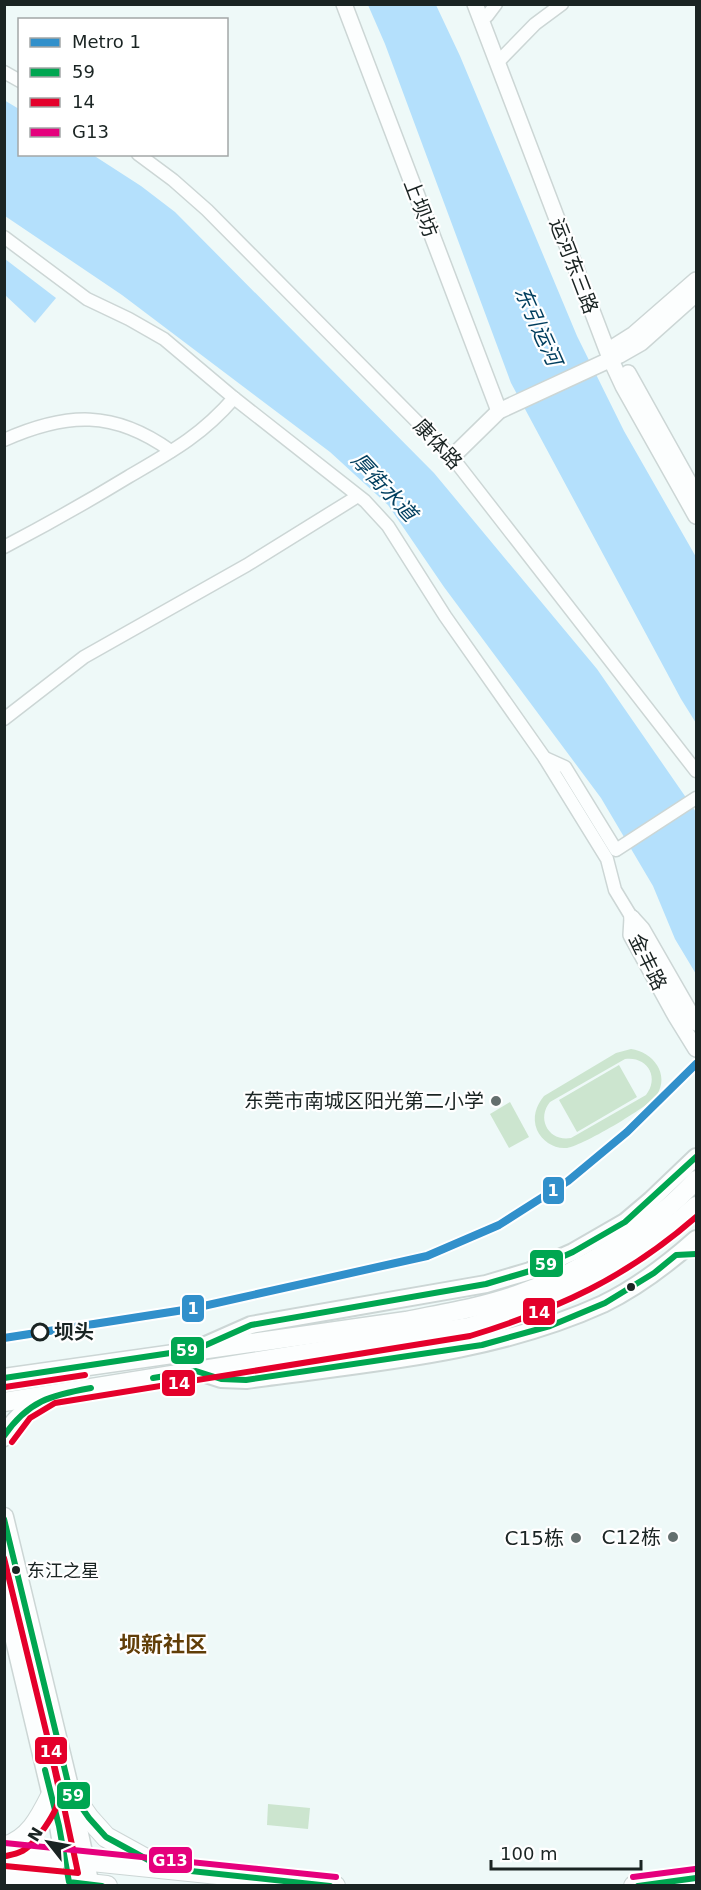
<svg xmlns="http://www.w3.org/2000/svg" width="701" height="1890" font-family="'DejaVu Sans','Noto Sans SC',sans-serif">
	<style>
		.green { fill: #cce5cf; fill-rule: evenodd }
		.water { fill: #b4e0fc }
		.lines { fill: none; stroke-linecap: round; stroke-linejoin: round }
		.minor-casing { stroke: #ccd6d5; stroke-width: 15 }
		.tertiary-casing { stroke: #ccd6d5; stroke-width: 18 }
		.secondary-casing { stroke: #ccd6d5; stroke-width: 20 }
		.primary-casing { stroke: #ccd6d5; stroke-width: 21 }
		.trunk-casing { stroke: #ccd6d5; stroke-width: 22 }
		.minor { stroke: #fcfefe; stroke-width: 12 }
		.tertiary { stroke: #fcfefe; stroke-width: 15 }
		.secondary { stroke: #fcfefe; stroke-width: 16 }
		.primary { stroke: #fcfefe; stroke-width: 18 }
		.trunk { stroke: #fcfefe; stroke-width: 20 }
		.bus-1-casing { stroke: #fff; stroke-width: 10 }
		.bus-2-casing { stroke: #fff; stroke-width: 10 }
		.bus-3-casing { stroke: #fff; stroke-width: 10 }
		.bus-1 { stroke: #00a651; stroke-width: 6 }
		.bus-2 { stroke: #e4002b; stroke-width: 6 }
		.bus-3 { stroke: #e5007d; stroke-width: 6 }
		.metro-1-casing { stroke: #fff; stroke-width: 12 }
		.metro-1 { stroke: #3190cb; stroke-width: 8 }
		.poi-dot { fill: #646f6e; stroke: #fff; stroke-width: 2 }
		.bus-dot { fill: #1a2423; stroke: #fff; stroke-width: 2 }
		.stop-dot { fill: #fff; stroke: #1a2423; stroke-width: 3 }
		.labels { text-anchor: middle; stroke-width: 4.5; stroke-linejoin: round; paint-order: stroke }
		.bus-label { font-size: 18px; fill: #1a2423; stroke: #fff; text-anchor: start }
		.street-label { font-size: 20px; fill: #1a2423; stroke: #fff }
		.poi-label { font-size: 20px; fill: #1a2423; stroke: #fff; text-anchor: end }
		.stop-label { font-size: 20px; font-weight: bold; fill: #1a2423; stroke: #fff; text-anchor: start }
		.water-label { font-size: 21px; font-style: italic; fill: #003e5e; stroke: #fff }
		.quarter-label { font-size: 22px; font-weight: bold; fill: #613e08; stroke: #fff }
		.line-badge { stroke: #fff; stroke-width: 2 }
		.badge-label { font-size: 16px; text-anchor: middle; font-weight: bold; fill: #fff }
	</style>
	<rect width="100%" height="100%" fill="#eef9f8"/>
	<g class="green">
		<path d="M631,1049C653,1052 670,1074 657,1095C650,1106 579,1148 566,1148C554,1149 542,1141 537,1130C532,1117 536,1106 544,1096L616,1053ZM625,1059C647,1056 660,1077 646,1095L571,1138C549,1142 536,1119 550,1102Z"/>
		<path d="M619,1065L637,1097L577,1132L559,1100Z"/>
		<path d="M510,1102L529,1137L509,1148L490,1114Z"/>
		<path d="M268,1804L310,1808L308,1829L267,1825Z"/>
	</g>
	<g class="water">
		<path d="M368,5H436L460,56L577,336L624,431L696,557V723L681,699L511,383L385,44Z"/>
		<path d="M4,100L19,109L20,154L93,155L141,186L175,212L434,473L597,669L696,812V974L675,939L653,886L601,798L444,587L388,505L330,452L122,295L5,216Z"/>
		<path d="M5,259L56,298L35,323L5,295Z"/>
	</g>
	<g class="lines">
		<g class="minor-casing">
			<g id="minor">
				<path d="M487,16L496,4"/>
				<path d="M497,63L535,24L562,4"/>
				<path d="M4,72L20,81"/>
				<path d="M138,154L173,180L207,210L452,457L696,771"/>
				<path d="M4,237L87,299L129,319L164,339L234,398L365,501L388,526L445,616L544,757L607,859L615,890L632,918"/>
				<path d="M4,440C67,412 114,410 171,451"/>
				<path d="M4,547C46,525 87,502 128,477C171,452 201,436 234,398"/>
				<path d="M4,719L84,657L247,565L358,496"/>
				<path d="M545,758L565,767L616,850L696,798"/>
			</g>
		</g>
		<g class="tertiary-casing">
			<g id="tertiary">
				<path d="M344,4L499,411"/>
				<path d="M475,4L610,358L623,386L696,516"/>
				<path d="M615,346L634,334L696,280"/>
				<path d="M628,373L696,495"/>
				<path d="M452,457L499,411L620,355L641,343L696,294"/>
				<path d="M632,918L631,935L675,1015L696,1049"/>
				<path d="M632,918L642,929L696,1023"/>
			</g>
		</g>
		<g class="secondary-casing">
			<g id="secondary">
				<path d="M199,1348L251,1325L486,1284L530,1271L573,1252L625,1222L651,1200L696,1157"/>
				<path d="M196,1371L221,1379L246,1380C366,1363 491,1355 603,1304C636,1288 669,1263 696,1239"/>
			</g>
		</g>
		<g class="primary-casing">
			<g id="primary">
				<path d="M4,1378L406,1321C445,1313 484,1307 522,1293C582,1272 653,1227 696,1180"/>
				<path d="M4,1402L469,1327C489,1320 511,1316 531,1307C592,1283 647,1250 696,1206"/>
				<path d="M4,1437C14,1420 26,1408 43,1399"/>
				<path d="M4,1517L70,1791L90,1886"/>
				<path d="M4,1594L59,1826L69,1886"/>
			</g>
		</g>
		<g class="trunk-casing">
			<g id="trunk">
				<path d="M70,1791L89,1818L106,1837L155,1864"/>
				<path d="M4,1847C29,1840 40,1818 51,1796"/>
				<path d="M4,1852L335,1886"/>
				<path d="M4,1875L107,1886"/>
				<path d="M634,1886L696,1878"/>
			</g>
		</g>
		<use href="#minor" class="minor"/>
		<use href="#tertiary" class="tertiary"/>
		<use href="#secondary" class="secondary"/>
		<use href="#primary" class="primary"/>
		<use href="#trunk" class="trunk"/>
		<g class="bus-1-casing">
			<g id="bus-1">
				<path d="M4,1378L197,1349L251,1325L486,1284L530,1271L573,1252L625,1222L696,1157"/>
				<path d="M153,1378L196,1371L221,1379L246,1380L482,1345L550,1326L605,1303L654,1273L676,1255L696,1254"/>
				<path d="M4,1436C28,1401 51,1395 91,1388"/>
				<path d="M4,1519L70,1791L89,1818L106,1837L163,1868L330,1886"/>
				<path d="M45,1770L59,1826L69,1882L102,1886"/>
				<path d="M638,1886L696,1878"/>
			</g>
		</g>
		<g class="bus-2-casing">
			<g id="bus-2">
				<path d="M5,1387L85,1375"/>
				<path d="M12,1442L30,1418L55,1403L470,1336C558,1309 626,1278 696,1217"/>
				<path d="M4,1558L61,1793L78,1873L5,1866"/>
				<path d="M6,1856C10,1855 16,1854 20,1852C35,1846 59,1810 60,1794L51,1753"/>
			</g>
		</g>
		<g class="bus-3-casing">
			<g id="bus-3">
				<path d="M5,1843L336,1877"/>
				<path d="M633,1877L695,1869"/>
			</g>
		</g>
		<use href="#bus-1" class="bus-1"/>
		<use href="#bus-2" class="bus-2"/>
		<use href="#bus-3" class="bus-3"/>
		<g class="metro-1-casing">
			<path id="metro-1" d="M4,1338L190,1309L427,1256L499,1225L568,1181L627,1132L696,1064"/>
		</g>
		<use href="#metro-1" class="metro-1"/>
	</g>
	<g class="poi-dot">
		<circle cx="496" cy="1101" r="6"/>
		<circle cx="673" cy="1537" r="6"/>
		<circle cx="576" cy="1538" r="6"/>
	</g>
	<g class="bus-dot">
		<circle cx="631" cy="1287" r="5"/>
		<circle cx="16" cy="1570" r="5"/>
	</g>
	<circle class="stop-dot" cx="40" cy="1332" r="8"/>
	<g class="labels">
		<g class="bus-label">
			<text x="27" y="1577">东江之星</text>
		</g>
		<g class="street-label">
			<text transform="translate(421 208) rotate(69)" y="7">上坝坊</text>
			<text transform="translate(574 266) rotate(69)" y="7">运河东三路</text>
			<text transform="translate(438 444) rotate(47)" y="7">康体路</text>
			<text transform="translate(648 962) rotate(64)" y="7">金丰路</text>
		</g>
		<g class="poi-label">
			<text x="484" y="1108">东莞市南城区阳光第二小学</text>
			<text x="661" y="1544">C12栋</text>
			<text x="564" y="1545">C15栋</text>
		</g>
		<g class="stop-label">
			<text x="54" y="1339">坝头</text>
		</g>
		<g class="water-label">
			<text transform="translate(538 326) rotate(66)" y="7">东引运河</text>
			<text transform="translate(384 487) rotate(47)" y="7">厚街水道</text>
		</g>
		<g class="quarter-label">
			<text x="163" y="1652">坝新社区</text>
		</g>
	</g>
	<g class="line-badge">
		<rect x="542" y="1176" width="23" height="29" rx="6" fill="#3190cb"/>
		<rect x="529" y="1249" width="35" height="29" rx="6" fill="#00a651"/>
		<rect x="181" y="1294" width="24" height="29" rx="6" fill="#3190cb"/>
		<rect x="522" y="1297" width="34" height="29" rx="6" fill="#e4002b"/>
		<rect x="170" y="1336" width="35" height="29" rx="6" fill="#00a651"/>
		<rect x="161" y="1369" width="35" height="28" rx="6" fill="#e4002b"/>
		<rect x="34" y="1736" width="34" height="29" rx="6" fill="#e4002b"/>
		<rect x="56" y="1781" width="35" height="29" rx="6" fill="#00a651"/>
		<rect x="148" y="1846" width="45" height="28" rx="6" fill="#e5007d"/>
	</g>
	<g class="badge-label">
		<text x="553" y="1196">1</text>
		<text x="546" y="1270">59</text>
		<text x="193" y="1314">1</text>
		<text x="539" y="1318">14</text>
		<text x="187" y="1356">59</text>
		<text x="179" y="1389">14</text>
		<text x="51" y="1757">14</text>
		<text x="73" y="1801">59</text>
		<text x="170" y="1866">G13</text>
	</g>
	<rect width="701" height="1890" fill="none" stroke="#1a2423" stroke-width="12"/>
	<rect x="18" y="18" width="210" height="138" fill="#ffffff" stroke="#a3a7a7" stroke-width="1.5"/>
	<rect x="30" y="38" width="30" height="9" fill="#3190cb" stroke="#a3a7a7" stroke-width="1.5"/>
	<text x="72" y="48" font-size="18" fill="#1a2423">Metro 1</text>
	<rect x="30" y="68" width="30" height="9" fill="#00a651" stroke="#a3a7a7" stroke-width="1.5"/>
	<text x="72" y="78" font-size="18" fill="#1a2423">59</text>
	<rect x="30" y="98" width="30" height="9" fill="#e4002b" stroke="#a3a7a7" stroke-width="1.5"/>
	<text x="72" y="108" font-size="18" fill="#1a2423">14</text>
	<rect x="30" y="128" width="30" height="9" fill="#e5007d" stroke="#a3a7a7" stroke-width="1.5"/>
	<text x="72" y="138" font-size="18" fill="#1a2423">G13</text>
	<g transform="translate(48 1842) rotate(301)" stroke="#ffffff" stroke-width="4.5" paint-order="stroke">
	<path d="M0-4.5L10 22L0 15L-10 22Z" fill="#1a2423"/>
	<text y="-9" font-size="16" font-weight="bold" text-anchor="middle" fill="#1a2423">N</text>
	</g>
	<path d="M491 1860v9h150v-9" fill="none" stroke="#1a2423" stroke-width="3"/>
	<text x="500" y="1860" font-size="18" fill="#1a2423" stroke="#ffffff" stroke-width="4.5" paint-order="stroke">100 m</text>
</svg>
